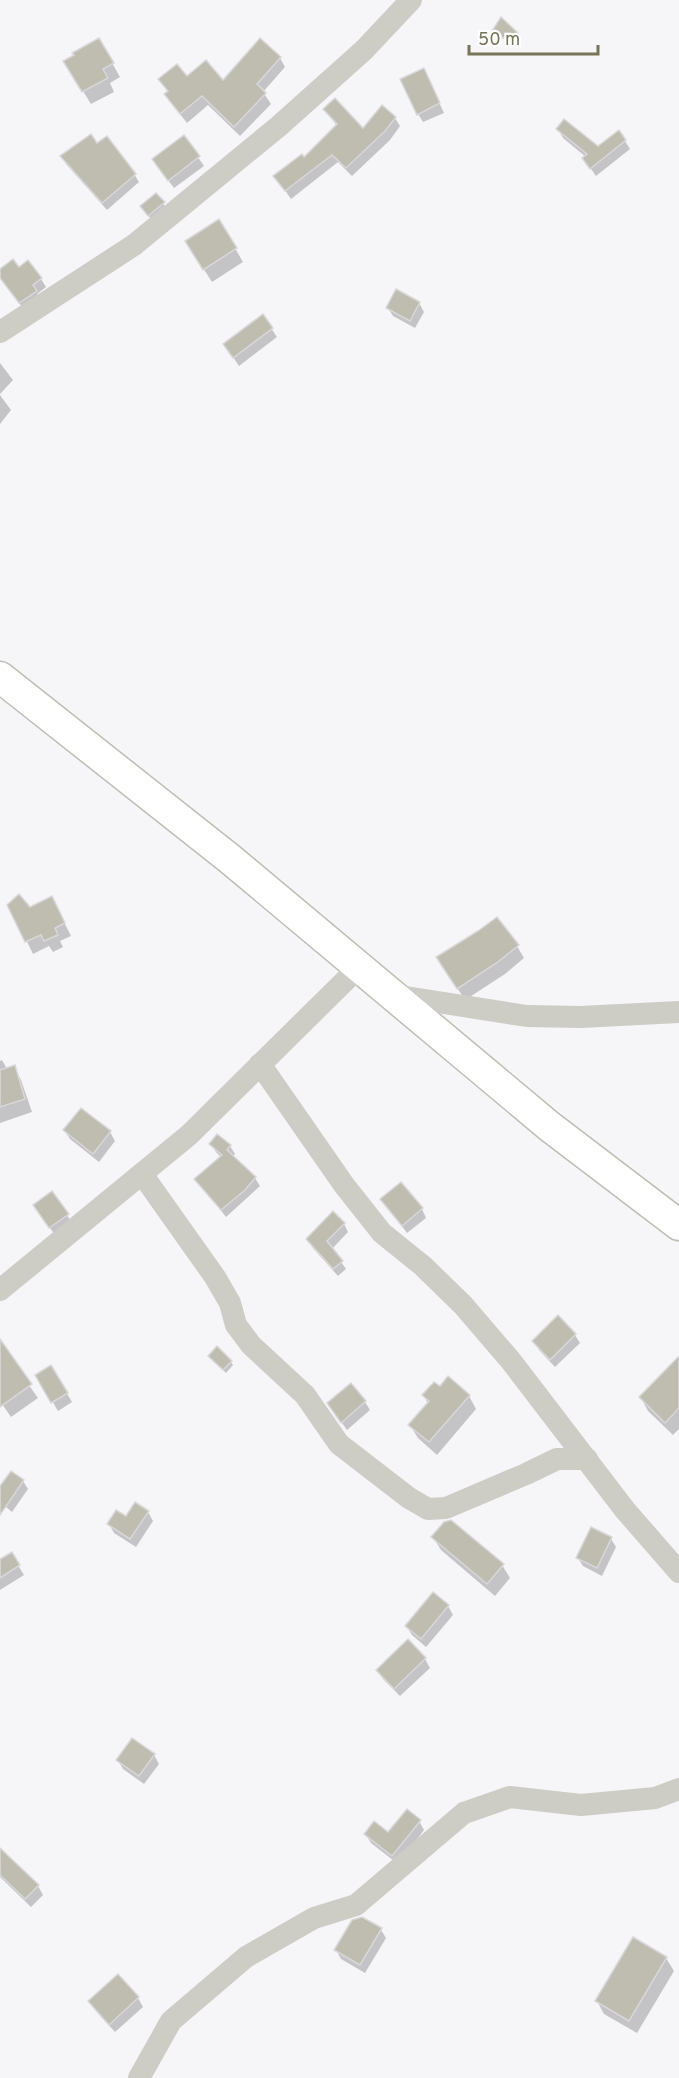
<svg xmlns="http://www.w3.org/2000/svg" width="679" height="2078" font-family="Overpass,sans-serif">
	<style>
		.shadow { fill: #0003 }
		.building { fill: #bfbdb0; stroke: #d8d7da; stroke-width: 1.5 }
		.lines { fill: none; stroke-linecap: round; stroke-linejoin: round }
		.major-casing { stroke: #bfbeb5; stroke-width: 33 }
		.minor { stroke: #cdccc5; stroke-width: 22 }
		.major { stroke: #fff; stroke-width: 30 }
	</style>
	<rect width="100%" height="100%" fill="#f6f5f8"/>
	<g class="shadow">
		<path d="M494,31L517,34L519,38L512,45L496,34Z"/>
		<path d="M99,40L120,77L110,83L114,92L91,104L65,62Z"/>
		<path d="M280,58L285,67L263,92L271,104L240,136L208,105L187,123L172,104L166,95L169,93L160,79L186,78L223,83Z"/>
		<path d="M428,78L444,113L423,122L418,114Z"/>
		<path d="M325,110L363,130L395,118L400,126L390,140L352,176L338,162L291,199L275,176L304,160L337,126Z"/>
		<path d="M558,129L598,148L625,141L630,149L596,176L584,159L586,157L563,138Z"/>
		<path d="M184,137L204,166L174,188L159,168Z"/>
		<path d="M97,145L134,174L139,182L107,210L66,164L62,156Z"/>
		<path d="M163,203L168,212L154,223L142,207Z"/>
		<path d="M219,221L243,262L212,282L194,254Z"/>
		<path d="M19,269L41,279L46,287L37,294L41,300L25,311L0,277V270Z"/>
		<path d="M419,303L424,312L415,328L393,316L388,308Z"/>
		<path d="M263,316L277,337L239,366L225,345Z"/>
		<path d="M0,363L13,380L0,394Z"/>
		<path d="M0,395L11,410L0,424Z"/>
		<path d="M9,905L58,910L71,936L60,941L63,947L53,952L49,946L33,954Z"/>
		<path d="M517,946L524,958L505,974L465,1000L445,969Z"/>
		<path d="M2,1060L7,1069L14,1067L21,1080L32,1112L0,1123V1061Z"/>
		<path d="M65,1131L110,1132L115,1141L99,1162L70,1139Z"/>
		<path d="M217,1136L230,1146L235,1154L232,1157L255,1178L260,1186L226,1217L196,1179L221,1157L216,1152L211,1144Z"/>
		<path d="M382,1200L422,1209L426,1218L407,1233Z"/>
		<path d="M40,1214L67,1215L72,1223L55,1235Z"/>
		<path d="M344,1224L348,1232L332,1249L346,1269L338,1276L312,1247L308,1239Z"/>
		<path d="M575,1335L580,1343L555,1367L539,1350L534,1341Z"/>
		<path d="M0,1344L38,1398L11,1417L0,1401Z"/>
		<path d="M210,1356L231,1362L233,1365L226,1373Z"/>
		<path d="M51,1367L72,1402L58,1411L37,1375Z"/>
		<path d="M679,1367V1429L673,1435L648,1411L641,1398Z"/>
		<path d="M440,1388L469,1396L476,1409L437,1455L418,1438L410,1425L428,1404L424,1396Z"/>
		<path d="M365,1402L370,1410L347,1430L334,1412Z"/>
		<path d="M23,1481L28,1489L12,1512L0,1502V1489Z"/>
		<path d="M148,1512L153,1521L136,1547L114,1533L109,1524Z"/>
		<path d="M433,1537L502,1565L510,1578L495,1596L441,1550Z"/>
		<path d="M611,1539L616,1547L602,1576L583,1566L578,1558Z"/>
		<path d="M11,1554L24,1575L0,1590V1561Z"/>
		<path d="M448,1606L453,1615L426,1647L412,1635L407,1627Z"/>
		<path d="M425,1659L430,1668L400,1696L383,1679L378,1670Z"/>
		<path d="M154,1755L159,1764L144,1784L123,1769L118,1760Z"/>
		<path d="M419,1821L424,1830L398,1864L371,1843L366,1835L389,1834Z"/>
		<path d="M0,1850L38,1886L43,1895L31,1907L0,1877Z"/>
		<path d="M381,1930L386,1938L365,1973L341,1959L336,1950Z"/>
		<path d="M666,1958L674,1971L637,2033L604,2014L597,2001Z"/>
		<path d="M118,1976L138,1998L143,2007L115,2032L95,2010L90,2001Z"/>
	</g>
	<g class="building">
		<path d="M501,17L518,33L510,42L492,31Z"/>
		<path d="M99,38L114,63L103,69L108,78L82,92L63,61L74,55L72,53Z"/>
		<path d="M260,38L281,57L257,84L266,93L234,127L202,96L180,114L164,94L168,91L158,79L177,64L187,76L206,60L223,80Z"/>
		<path d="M424,68L440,103L417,115L400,79Z"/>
		<path d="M335,98L363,128L382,105L396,117L385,131L346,168L332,155L285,191L273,176L302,154L304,157L337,124L323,109Z"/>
		<path d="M564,119L598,146L619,130L626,140L590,169L582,158L587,154L556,129Z"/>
		<path d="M91,134L97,143L107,136L136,174L102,203L60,156Z"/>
		<path d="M184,135L200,156L168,181L152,159Z"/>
		<path d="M156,193L165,202L148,216L140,206Z"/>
		<path d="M219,219L237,248L203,270L185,241Z"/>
		<path d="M13,259L19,267L28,260L42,278L33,285L37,291L19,303L0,278V269Z"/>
		<path d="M396,289L420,302L410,321L386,308Z"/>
		<path d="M263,314L273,328L233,358L223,344Z"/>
		<path d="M19,894L30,907L52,896L65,923L55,928L58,935L44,941L41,935L25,942L7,905Z"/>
		<path d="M497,917L519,945L498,962L457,989L436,957L478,931Z"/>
		<path d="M15,1065L25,1099L0,1107V1070Z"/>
		<path d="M81,1108L111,1131L93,1154L63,1130Z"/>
		<path d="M217,1134L231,1145L227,1150L256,1177L245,1190L221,1210L194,1179L222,1155L209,1144Z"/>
		<path d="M401,1182L423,1208L402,1226L380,1199Z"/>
		<path d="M52,1191L69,1214L49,1228L33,1205Z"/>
		<path d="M333,1211L345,1223L327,1241L343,1261L333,1269L306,1239Z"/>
		<path d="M558,1315L576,1334L550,1360L532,1341Z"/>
		<path d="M0,1339L32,1384L0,1407Z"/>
		<path d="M217,1346L232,1361L223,1370L208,1356Z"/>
		<path d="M679,1356V1408L665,1423L639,1397Z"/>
		<path d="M51,1365L68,1393L51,1403L35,1375Z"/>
		<path d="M448,1376L470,1395L429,1442L408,1425L429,1401L422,1395L434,1382L440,1386Z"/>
		<path d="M351,1383L366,1401L341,1423L327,1403Z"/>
		<path d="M11,1471L24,1480L0,1515V1486Z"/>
		<path d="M135,1502L149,1511L130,1539L107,1524L116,1510L126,1516Z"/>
		<path d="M451,1520L504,1564L487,1584L431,1537L444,1522Z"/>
		<path d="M591,1527L612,1537L597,1568L576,1558Z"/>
		<path d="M12,1552L20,1565L0,1578V1559Z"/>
		<path d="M433,1592L449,1605L421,1639L405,1626Z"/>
		<path d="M408,1639L426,1658L394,1689L376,1670Z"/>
		<path d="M132,1738L155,1754L139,1776L116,1760Z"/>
		<path d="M407,1809L421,1820L392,1856L364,1834L374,1821L388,1832Z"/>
		<path d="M0,1848L39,1885L25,1899L0,1875Z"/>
		<path d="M362,1917L382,1928L360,1965L334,1950L352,1920Z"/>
		<path d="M633,1937L667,1957L629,2021L595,2001Z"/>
		<path d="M118,1974L139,1997L109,2025L88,2001Z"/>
	</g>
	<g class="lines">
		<g class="major-casing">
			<path id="major" d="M0,677L230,859L549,1126L679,1225"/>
		</g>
		<g class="minor">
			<path d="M0,332L134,245L279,126L364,50L411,0"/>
			<path d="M393,995L527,1016L581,1017L679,1012"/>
			<path d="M260,1064L344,1185L382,1233L423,1266L463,1305L511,1361L625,1510L679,1572"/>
			<path d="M142,1174L215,1277L230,1303L236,1325L251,1345L305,1395L339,1444L409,1498L428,1509L446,1508L526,1474L557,1459H587"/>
			<path d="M0,1290L189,1135L359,967"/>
			<path d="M139,2078L171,2021L246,1957L314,1918L356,1905L464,1813L510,1797L581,1805L655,1798L679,1789"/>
		</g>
		<use href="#major" class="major"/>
	</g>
	<path d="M469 45v9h129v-9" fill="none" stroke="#777458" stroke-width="3"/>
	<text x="478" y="45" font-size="18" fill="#777458" stroke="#ffffff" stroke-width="4.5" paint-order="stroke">50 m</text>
</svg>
